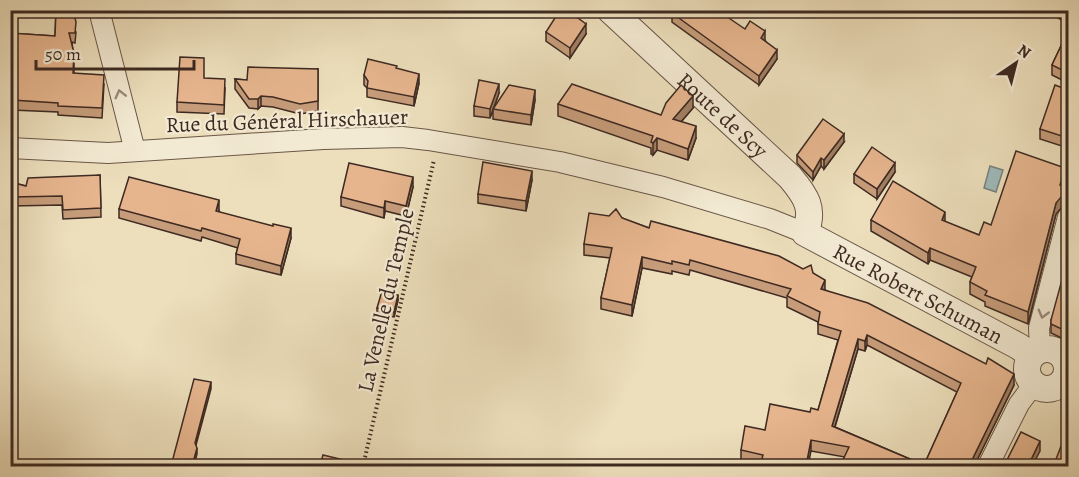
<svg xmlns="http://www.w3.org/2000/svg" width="1079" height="477" font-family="Alegreya,serif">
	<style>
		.water { fill: #9ebabb; stroke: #78807e; stroke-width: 1.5 }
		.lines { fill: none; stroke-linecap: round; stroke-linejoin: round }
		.minor-casing { stroke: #6a5748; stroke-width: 22 }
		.tertiary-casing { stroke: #6a5748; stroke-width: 28 }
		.path { stroke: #3e2a22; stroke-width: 4; stroke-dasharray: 1.5 3; stroke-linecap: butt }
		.minor { stroke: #f3ead3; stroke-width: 20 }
		.tertiary { stroke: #f3ead3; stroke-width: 26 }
		.wall { fill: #c69c7a; stroke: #3e2a22; stroke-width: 1.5; fill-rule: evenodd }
		.shaded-wall { fill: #a17f63; stroke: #3e2a22; stroke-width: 1.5 }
		.building { fill: #e6b58e; stroke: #3e2a22; stroke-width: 1.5; fill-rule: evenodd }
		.oneway { stroke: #988a7a }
		.labels { text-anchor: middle; stroke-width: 4.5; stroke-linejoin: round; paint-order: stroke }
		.street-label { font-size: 22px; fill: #3e2a22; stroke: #f3ead3 }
	</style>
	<rect width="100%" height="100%" fill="#eddfbc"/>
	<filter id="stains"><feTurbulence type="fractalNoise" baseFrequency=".00333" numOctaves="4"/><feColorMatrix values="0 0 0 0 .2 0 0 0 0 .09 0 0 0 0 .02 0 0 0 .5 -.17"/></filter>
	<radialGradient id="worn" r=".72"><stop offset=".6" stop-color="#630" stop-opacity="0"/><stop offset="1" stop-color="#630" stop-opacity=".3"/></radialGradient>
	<path class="water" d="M990,166L1003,170L996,192L984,188Z"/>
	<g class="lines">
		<g class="minor-casing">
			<g id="minor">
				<path d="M99,10L135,151"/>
				<path d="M10,148L108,153L323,139L402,137L428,140L560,162L663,187L770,219L805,233"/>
				<path d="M1040,349L1039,328L1068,217"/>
				<path d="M988,466L1019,404L1034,384"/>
			</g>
		</g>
		<g class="tertiary-casing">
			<g id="tertiary">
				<path id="s1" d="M610,10L790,177C806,196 815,209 805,233L1018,346L1032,355"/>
				<circle cx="1047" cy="369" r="20"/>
			</g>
		</g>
		<path class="path" d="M363,466L434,160"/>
		<use href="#minor" class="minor"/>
		<use href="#tertiary" class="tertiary"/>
	</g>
	<g class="wall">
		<path d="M56,10L76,32L75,43L72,42L74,63V73L104,84L102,118L58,115V112L12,110L13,82L10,81V33L55,36Z"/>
		<path d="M510,10H530L528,17Z"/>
		<path d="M1042,10H1068V23Z"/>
		<path d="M672,13L745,29L765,40L777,59L759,85L672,22Z"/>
		<path d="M1068,31V83L1052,75V65Z"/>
		<path d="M546,32L586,34L570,58L546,41Z"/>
		<path d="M318,69V111L300,114L273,107L261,106L258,109L249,108L235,89V79L247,80Z"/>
		<path d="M397,69L419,83L414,106L367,97V88L364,85V75Z"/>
		<path d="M225,88L224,114L177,112V102Z"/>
		<path d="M1068,90V148L1040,139V129Z"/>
		<path d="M499,93L494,107L535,100L531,125L493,119V110L490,118L474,116V106Z"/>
		<path d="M558,104L661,115L693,108L681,122L696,138L688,160L657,150L653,155L651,154V148L558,116Z"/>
		<path d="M844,142L824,169L821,166L813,180L797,163V155Z"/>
		<path d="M895,172L877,199L854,183V174Z"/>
		<path d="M100,175L101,217L63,219L62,205L12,206L10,212V182L26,186Z"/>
		<path d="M1065,179L1063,186L1064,198L1062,207L1056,214L1028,324L985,306V302L970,294V282L972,277L930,260L928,264L871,231V220L945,222L979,235L991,225Z"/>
		<path d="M532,180L526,211L478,203V194Z"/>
		<path d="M413,187L406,216L385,211L384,218L341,206V197Z"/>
		<path d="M119,209L219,210V212L291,238L281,275L236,264V254L238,248L202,237L201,241L119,218Z"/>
		<path d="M622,218L649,228L803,269L813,273L825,290L1014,385L974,466H841L845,457L811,451L761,465L741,461V450L765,430L810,412L818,410L838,340L818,334V322L787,307V298L690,270L689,275L672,271V274L642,268L632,316L601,309V298L610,258L584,255V244ZM867,345L957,392L924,465L835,427L858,349L865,351Z"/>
		<path d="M1068,277V341L1051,333V320Z"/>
		<path d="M398,300L394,317L377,314V308Z"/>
		<path d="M1055,462L1068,466H1055Z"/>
	</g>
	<g class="shaded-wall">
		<path d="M586,24V34L570,58V48Z"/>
		<path d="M765,31V40L761,48V38Z"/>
		<path d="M777,50V59L759,85V76Z"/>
		<path d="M419,74V83L414,106V97Z"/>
		<path d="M499,84V93L490,118V109Z"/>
		<path d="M535,90V100L531,125V115Z"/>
		<path d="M261,96V106L258,109V99Z"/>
		<path d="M693,96V108L673,131V119Z"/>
		<path d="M696,126V138L688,160V149Z"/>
		<path d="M844,134V142L824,169V160Z"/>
		<path d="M657,138V150L653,155V143Z"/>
		<path d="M821,158V166L813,180V172Z"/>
		<path d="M895,163V172L877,199V189Z"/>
		<path d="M1065,168V179L1060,196V185Z"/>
		<path d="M532,171V180L526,211V201Z"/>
		<path d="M413,177V187L406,216V206Z"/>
		<path d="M1064,187V198L1062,207L1056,214L1028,324V312L1056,203Z"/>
		<path d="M12,197V206L10,212V203Z"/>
		<path d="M219,200V210L216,221V211Z"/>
		<path d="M385,201V211L384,218V208Z"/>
		<path d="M945,212V224L942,220Z"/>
		<path d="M291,228V238L281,275V266Z"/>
		<path d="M930,248V260L928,264V253Z"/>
		<path d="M642,257V268L632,316V305Z"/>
		<path d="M825,280V290L821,289Z"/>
		<path d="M398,295V300L394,317V312Z"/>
		<path d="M867,335V345L865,351V341Z"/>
		<path d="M858,339V349L832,436V426Z"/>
		<path d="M1014,374V385L974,466H969Z"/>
		<path d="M211,382V389L195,449V443Z"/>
		<path d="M811,440V451L808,466H806Z"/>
		<path d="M1040,441V451L1032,466H1028Z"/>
		<path d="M197,448V454L194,466H192Z"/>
	</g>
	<g class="building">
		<path d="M56,10H73L76,22L75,33H69L74,53L73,73L104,75L102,108L58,106V103L12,100L13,72H10V33L55,36Z"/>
		<path d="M560,10H567L586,24L570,48L546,32Z"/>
		<path d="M691,10H717L745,29L750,21L765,31L761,38L777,50L759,76L672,13Z"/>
		<path d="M1068,31V73L1052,65Z"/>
		<path d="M180,57L204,58V78L225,79L224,105L177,102Z"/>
		<path d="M368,59L397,66L396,68L419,74L414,97L367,88L368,81L364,75Z"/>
		<path d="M248,67L318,69V101L300,104L273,97L261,96L258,99H249L235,79L247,80Z"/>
		<path d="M479,80L499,84L490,109L474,106Z"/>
		<path d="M572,84L661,115L666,103L681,85L693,96L673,119L696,126L688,149L657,138L653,143L651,142L653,136L558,104Z"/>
		<path d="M509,85L535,90L531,115L493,109Z"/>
		<path d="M1055,85L1068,90V138L1040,129Z"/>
		<path d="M823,119L844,134L824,160L821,158L813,172L797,155Z"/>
		<path d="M872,147L895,163L877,189L854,174Z"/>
		<path d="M1016,151L1065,168L1060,185L1064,187L1062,196L1056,203L1028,312L985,295L987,291L970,282L976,267L930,248L928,253L871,220L893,181L945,212L942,220L979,235L984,222L991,225Z"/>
		<path d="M483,162L532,171L526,201L478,194Z"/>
		<path d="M349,163L413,177L406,206L385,201L384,208L341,197Z"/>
		<path d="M100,175L101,208L63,210L62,196L12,197L10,203V182L26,186L28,178Z"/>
		<path d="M129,177L219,200L216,211L273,226V224L291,228L281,266L236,254L240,239L202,228L201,231L119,209Z"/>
		<path d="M616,209L622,218L649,228L651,221L779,256L803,269L811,265L813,273L825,280L821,289L868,303L986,364L988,358L1014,374L969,466H846L841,464L849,447L811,440L806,466H760L763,455L741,450L745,426L765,430L770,404L810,412L811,408L818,410L841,331L818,324L820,312L787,296L791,289L690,260L689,265L672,261V264L642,257L632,305L601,298L612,248L584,244L589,213L609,216ZM867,335L961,383L924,465L832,426L858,339L865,341Z"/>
		<path d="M1063,276L1068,277V332L1051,324V320Z"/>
		<path d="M382,291L398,295L394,312L377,308Z"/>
		<path d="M194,379L211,382L195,443L197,448L192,466H171Z"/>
		<path d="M1067,430H1068V466L1055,462Z"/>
		<path d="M1021,432L1040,441L1028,466H1004Z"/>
		<path d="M323,455L357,463L356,466H320Z"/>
	</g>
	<defs><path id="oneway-chevron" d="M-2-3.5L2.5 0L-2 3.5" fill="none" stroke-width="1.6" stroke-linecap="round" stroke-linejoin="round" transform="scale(1.5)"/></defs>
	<g class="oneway">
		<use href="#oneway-chevron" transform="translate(120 94) rotate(-104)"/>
		<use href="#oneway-chevron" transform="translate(1043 314) rotate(105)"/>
	</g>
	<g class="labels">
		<g class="street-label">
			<text dy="8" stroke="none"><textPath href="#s1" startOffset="154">Route de Scy</textPath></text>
			<text transform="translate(287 120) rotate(-2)" y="8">Rue du Général Hirschauer</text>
			<text dy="8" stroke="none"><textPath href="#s1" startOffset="436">Rue Robert Schuman</textPath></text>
			<text transform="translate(385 300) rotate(-77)" y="8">La Venelle du Temple</text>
		</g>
	</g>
	<rect width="1079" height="477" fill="none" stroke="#eddfbc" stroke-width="36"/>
	<rect x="12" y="12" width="1055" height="453" fill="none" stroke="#3e2a22" stroke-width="3"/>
	<rect x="18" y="18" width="1043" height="441" fill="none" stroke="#3e2a22" stroke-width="1.5"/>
	<g transform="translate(1016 63) rotate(35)" stroke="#f3ead3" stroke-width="4.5" paint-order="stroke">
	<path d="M0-4.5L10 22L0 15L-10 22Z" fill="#3e2a22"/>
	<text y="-9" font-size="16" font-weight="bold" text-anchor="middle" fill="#3e2a22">N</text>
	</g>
	<path d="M36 60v9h158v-9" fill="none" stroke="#3e2a22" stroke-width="3"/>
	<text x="45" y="60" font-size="18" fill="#3e2a22" stroke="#f3ead3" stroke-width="4.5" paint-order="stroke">50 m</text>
	<rect width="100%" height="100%" filter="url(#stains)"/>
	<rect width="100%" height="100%" fill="url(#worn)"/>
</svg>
